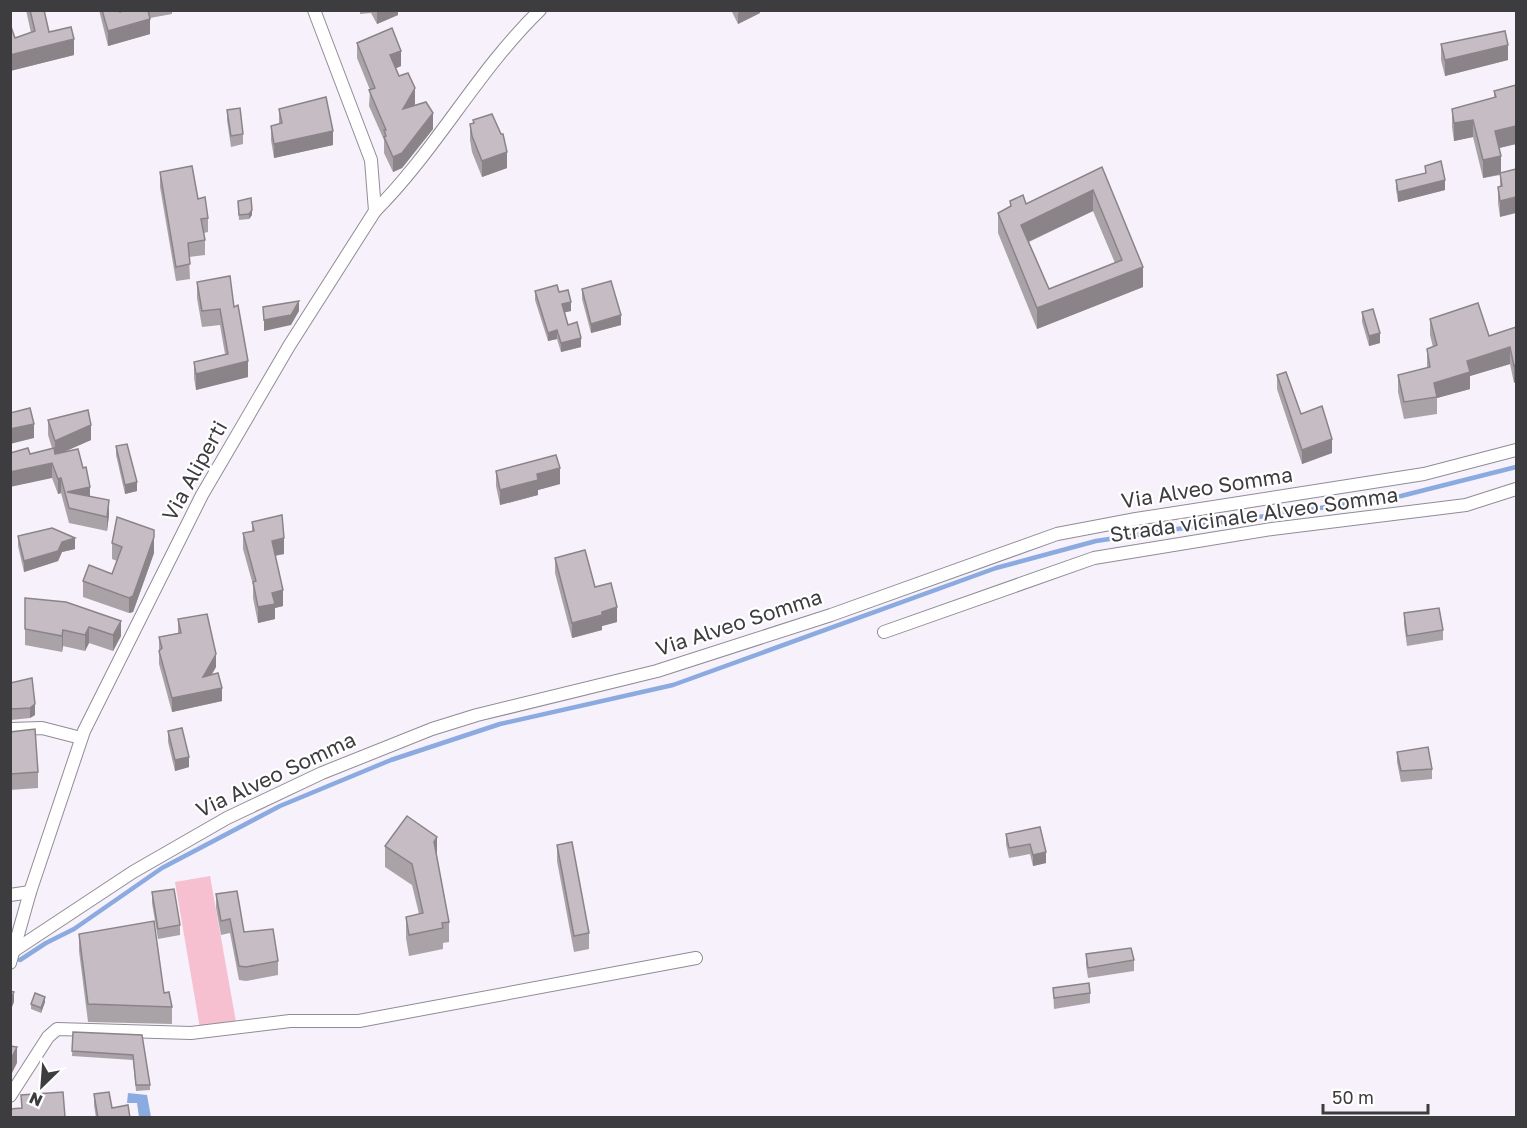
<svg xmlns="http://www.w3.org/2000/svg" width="1527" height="1128" font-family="'Golos Text',sans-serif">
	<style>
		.green { fill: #f6c0d1 }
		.water { fill: #8aaae0 }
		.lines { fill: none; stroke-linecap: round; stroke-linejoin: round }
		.stream { stroke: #8aaae0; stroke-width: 4.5 }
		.minor-casing { stroke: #908c94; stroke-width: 14 }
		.minor { stroke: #fff; stroke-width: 12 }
		.wall { fill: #a9a3a8; fill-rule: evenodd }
		.shaded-wall { fill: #8a8488 }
		.building { fill: #c5bdc3; stroke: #8a8488; stroke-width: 1.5; fill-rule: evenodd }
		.labels { text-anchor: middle; stroke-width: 4.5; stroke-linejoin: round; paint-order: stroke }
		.street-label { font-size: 21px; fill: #3d3c3f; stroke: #fff }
	</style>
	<rect width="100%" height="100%" fill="#f6f1fa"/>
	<path class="green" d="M210,876L236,1022L200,1028L175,882Z"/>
	<path class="water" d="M128,1093L147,1095L151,1117H139L137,1103H127Z"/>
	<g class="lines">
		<path class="stream" d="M20,960L46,943L74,929L162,868L280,806L391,760L500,724L673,685L996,568L1096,541L1401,496L1516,467"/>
		<g class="minor-casing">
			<g id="minor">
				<path d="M375,211C437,149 477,71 540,10"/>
				<path d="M884,632L1094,558L1272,529L1466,505L1516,489"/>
				<path d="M10,729L42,728L81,738"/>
				<path d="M10,895L30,892"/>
				<path d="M15,950L133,872L227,818L322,773L432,729L477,715L657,671L831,615L1057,534L1136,519L1424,474L1516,450"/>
				<path d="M10,963L30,892L84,731L202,495L289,346L375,211L371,160L314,10"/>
				<path d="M10,1096L48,1037L57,1029L191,1033L290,1021H359L696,958"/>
			</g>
		</g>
		<use href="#minor" class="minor"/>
	</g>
	<g class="wall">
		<path d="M26,10H44L49,32L74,55L10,71V24L15,38L31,33Z"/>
		<path d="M99,10H119L120,12L124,10H172V14L150,18V34L108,46Z"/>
		<path d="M360,10H398V15L377,24L371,13L360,14Z"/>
		<path d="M731,10H760V13L738,24Z"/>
		<path d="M357,43L401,66L396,68L399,76L415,104L414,106L433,129L402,168L393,172L384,153V140L369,106L370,90L357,58Z"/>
		<path d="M1441,44L1508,60L1445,76L1441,60Z"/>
		<path d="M1516,85V144L1499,148L1501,173L1516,169L1500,217L1498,203V187H1500V175L1483,178L1473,137L1454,141L1452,127V109L1494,98V91Z"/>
		<path d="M279,109L333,145L274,158L271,140V126L279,124Z"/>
		<path d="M227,110L243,134V144L231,147L227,120Z"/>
		<path d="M473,120L501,134L507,168L482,177L472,152L470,140V124L473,123Z"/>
		<path d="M1425,166L1445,190L1398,202L1396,189V180L1425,173Z"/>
		<path d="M1102,167L1143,287L1037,329L998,233V213L1010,207V201L1026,204ZM1093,211L1115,263L1049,289L1029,242Z"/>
		<path d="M160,172L198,199L208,218V232L204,233L205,240V255L189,257L190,279L176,281L160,187Z"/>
		<path d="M238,201L252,215L249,219L239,220Z"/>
		<path d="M197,282L234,307L248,377L196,390L194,378V362L225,354L220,325L202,327L197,298Z"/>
		<path d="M582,289L621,325L591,333L582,299Z"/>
		<path d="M535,291L571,311L565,312L568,325L581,347L561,352L557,339L548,341L535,300Z"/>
		<path d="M1362,312L1380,343L1369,346L1362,322Z"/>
		<path d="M1430,319L1489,336L1516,327L1514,383L1510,364L1470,376V389L1437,398V414L1404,419L1398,392V375L1427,368V349L1433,347L1430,335Z"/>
		<path d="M1277,375L1301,414L1332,453L1302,464L1277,389Z"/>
		<path d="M48,420L91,440L63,452L90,497L109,515L107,531L69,523L61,493L58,494L52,478V448L48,435Z"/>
		<path d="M116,446L137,491L125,494L116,455Z"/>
		<path d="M496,471L560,484L538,490V495L500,505L496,486Z"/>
		<path d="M252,522L284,554L275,556L283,606L275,608V619L258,623L253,598V585L243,549V533L252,531Z"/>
		<path d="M18,536L75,549L62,552L58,561L24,572L18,546Z"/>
		<path d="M112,543L154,553L133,612L129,613L83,597V581L112,574L117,561L112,559Z"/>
		<path d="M555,558L595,587L617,622L602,626V630L572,638L555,573Z"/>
		<path d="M25,598L121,636L113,651L89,643L85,651L63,646L62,652L25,645Z"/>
		<path d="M1404,613L1443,630V640L1407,646L1404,624Z"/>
		<path d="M178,619L216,667L211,675L222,701L172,712L159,664V637L178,633Z"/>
		<path d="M32,678L35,715L30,718L11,720L10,683Z"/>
		<path d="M168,731L189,767L175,771L168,742Z"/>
		<path d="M10,732L38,772V788L10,790Z"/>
		<path d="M1397,752L1432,769V779L1401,782L1397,762Z"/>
		<path d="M1040,827L1046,863L1033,866L1030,854L1009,858L1006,844V834Z"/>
		<path d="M557,845L589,933V949L574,952L557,861Z"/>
		<path d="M385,846L437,857L449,922V942L443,943V949L409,956L406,938V917L419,914L412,885L385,867Z"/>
		<path d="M152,892L180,925V935L158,939L152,903Z"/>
		<path d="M216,894L244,932L278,961V975L246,981L239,980L230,933L221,935L216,908Z"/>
		<path d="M79,934L172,1007V1024L88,1022L79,951Z"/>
		<path d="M1086,954L1134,960V971L1088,978L1086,965Z"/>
		<path d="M1053,988L1090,993V1003L1054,1009Z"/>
		<path d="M45,1002L41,1013L31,1009V1004Z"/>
		<path d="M73,1032L142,1035L150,1085V1090L136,1091L133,1060L72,1056Z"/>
		<path d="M94,1094L112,1108L130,1118H96L94,1105Z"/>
	</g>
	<g class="shaded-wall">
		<path d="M377,10H398V15L377,24Z"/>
		<path d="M743,10H760V13L738,24V13Z"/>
		<path d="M150,19V34L108,46V31Z"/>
		<path d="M74,39V55L10,71V55Z"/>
		<path d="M1508,45V60L1445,76V60Z"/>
		<path d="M401,51V66L390,71V55Z"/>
		<path d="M415,88V104L403,125V109Z"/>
		<path d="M433,113V129L402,168L393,172V157Z"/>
		<path d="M1473,120V137L1454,141V123Z"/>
		<path d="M1516,126V144L1495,149V131Z"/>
		<path d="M333,131V145L274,158V144Z"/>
		<path d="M507,152V168L482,177V161Z"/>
		<path d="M1501,156V174L1483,178V160Z"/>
		<path d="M1445,180V190L1398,202V192Z"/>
		<path d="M1093,190V211L1021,245V225Z"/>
		<path d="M1516,197V213L1500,217V201Z"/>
		<path d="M252,210V215L249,219V214Z"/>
		<path d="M1143,267V287L1037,329V308Z"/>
		<path d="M299,301V311L291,325L264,331V320Z"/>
		<path d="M571,302V311L562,313V304Z"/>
		<path d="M621,315V325L591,333V324Z"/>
		<path d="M557,330V339L548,341V333Z"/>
		<path d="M1380,333V343L1369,346V336Z"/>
		<path d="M581,338V347L561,352V343Z"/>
		<path d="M1510,347V364L1470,376V389L1437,398L1434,383L1467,361Z"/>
		<path d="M248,361V377L196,390V374Z"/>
		<path d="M1516,365V382L1514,383V366Z"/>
		<path d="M34,424V438L10,444V429Z"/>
		<path d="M91,425V440L55,456V441Z"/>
		<path d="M1332,439V453L1302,464V450Z"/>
		<path d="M52,463V478L10,487V472Z"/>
		<path d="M560,468V484L538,490V495L500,505V490L537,474Z"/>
		<path d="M61,478V493L58,494V479Z"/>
		<path d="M137,482V491L125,494V485Z"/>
		<path d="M90,487V502L67,492Z"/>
		<path d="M109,500V515L107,531V517Z"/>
		<path d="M154,537V553L133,612L129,613V598Z"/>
		<path d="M75,538V549L62,552L58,561L24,572V561L62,542Z"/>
		<path d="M284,538V554L272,556V541Z"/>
		<path d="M283,590V606L275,608V619L258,623V607L272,593Z"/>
		<path d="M617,607V622L602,626V630L572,638V623L602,612Z"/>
		<path d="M121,621V636L113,651V635Z"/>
		<path d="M89,627V643L85,651V635Z"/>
		<path d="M63,630V646L62,652V636Z"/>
		<path d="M216,654V667L203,690V677Z"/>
		<path d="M222,688V701L172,712V698Z"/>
		<path d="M35,704V715L30,718V708Z"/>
		<path d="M189,757V767L175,771V760Z"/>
		<path d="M437,837V857L434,842Z"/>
		<path d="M1046,852V863L1033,866V855Z"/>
		<path d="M14,992V1002L10,1012V1001Z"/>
		<path d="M45,997V1002L41,1013V1008Z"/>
		<path d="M17,1047V1063L10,1077V1061Z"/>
	</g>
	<g class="building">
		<path d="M30,10H44L49,32L71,27L74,39L10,55V24L15,38L35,31Z"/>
		<path d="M102,10H119L120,12L124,10H148L150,19L108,31Z"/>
		<path d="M392,28L401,51L390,55L399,76L408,73L415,88L403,109L426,102L433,113L402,153L393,157L384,137L386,136L384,130H386L369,90L375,88L357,43Z"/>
		<path d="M1505,31L1508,45L1445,60L1441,44Z"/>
		<path d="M1516,85V126L1495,131L1501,156L1483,160L1473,120L1454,123L1452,109L1496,97L1494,91Z"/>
		<path d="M326,97L333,131L274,144L271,126L282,123L279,109Z"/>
		<path d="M240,108L243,134L231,136L227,110Z"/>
		<path d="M492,114L501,134H503L507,152L482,161L472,136L470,124L474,123L473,120Z"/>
		<path d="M1441,161L1445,180L1398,192L1396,180L1426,173L1425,166Z"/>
		<path d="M192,166L198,199L205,197L208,218L201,219L205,240L188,243L190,264L176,267L160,172Z"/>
		<path d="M1102,167L1143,267L1037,308L998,213L1011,206L1010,201L1023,195L1026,204ZM1093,190L1122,260L1049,289L1021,225Z"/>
		<path d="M1516,169V197L1500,201L1498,187L1502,186L1500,173Z"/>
		<path d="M251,198L252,210L249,214L239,215L238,201Z"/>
		<path d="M230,276L234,307L238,305L248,361L196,374L194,362L228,354L220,309L202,311L197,282Z"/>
		<path d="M611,281L621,315L591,324L582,289Z"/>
		<path d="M557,285L559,292L568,290L571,302L562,304L568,325L577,322L581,338L561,343L557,330L548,333L535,291Z"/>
		<path d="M299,301L291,315L264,320L263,307Z"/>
		<path d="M1478,303L1489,336L1516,327V365L1514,366L1510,347L1467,361L1470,372L1434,383L1437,397L1404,402L1398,375L1430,367L1427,349L1437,345L1430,319Z"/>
		<path d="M1373,309L1380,333L1369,336L1362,312Z"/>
		<path d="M1286,372L1301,414L1322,406L1332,439L1302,450L1277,375Z"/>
		<path d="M30,408L34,424L10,429V413Z"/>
		<path d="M88,410L91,425L55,441L48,420Z"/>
		<path d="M127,444L137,482L125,485L116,446Z"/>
		<path d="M28,448L30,454L54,448L55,454L78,449L83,468L86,467L90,487L67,492L109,500L107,517L69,508L61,478L58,479L52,463L10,472V453Z"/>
		<path d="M556,455L560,468L537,474L538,480L500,490L496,471Z"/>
		<path d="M282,515L284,538L272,541L283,590L272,593L275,604L258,607L253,582L256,581L243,533L254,531L252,522Z"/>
		<path d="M117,517L154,530V537L133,596L129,598L83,581L89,565L112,574L122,547L112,543Z"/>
		<path d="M52,528L75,538L62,542L58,551L24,561L18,536Z"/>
		<path d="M585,550L595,587L611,583L617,607L602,612V615L572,623L555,558Z"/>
		<path d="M25,598L66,602L121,621L113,635L89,627L85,635L63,630L62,636L25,629Z"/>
		<path d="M1439,608L1443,630L1407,636L1404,613Z"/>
		<path d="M207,614L216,654L203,677L218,673L222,688L172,698L159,651L162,648L159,637L181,633L178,619Z"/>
		<path d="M32,678L35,704L30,708L11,709L10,683Z"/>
		<path d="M182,728L189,757L175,760L168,731Z"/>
		<path d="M35,729L38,772L10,774V732Z"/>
		<path d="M1428,747L1432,769L1401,771L1397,752Z"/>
		<path d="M407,816L437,837L434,842L449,922L442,923L443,928L409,935L406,917L423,913L412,864L385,846Z"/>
		<path d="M1040,827L1046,852L1033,855L1030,844L1009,848L1006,834Z"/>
		<path d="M572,842L589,933L574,936L557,845Z"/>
		<path d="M174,889L180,925L158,929L152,892Z"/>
		<path d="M237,891L244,932L273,929L278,961L246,967L239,966L230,919L221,921L216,894Z"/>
		<path d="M154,921L164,993L169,992L172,1007L88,1004L79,934Z"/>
		<path d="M1131,948L1134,960L1088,968L1086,954Z"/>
		<path d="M1089,983L1090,993L1054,998L1053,988Z"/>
		<path d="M10,991L14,992L10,1001Z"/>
		<path d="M35,993L45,997L41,1008L31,1004Z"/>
		<path d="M73,1032L142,1035L150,1085H136L133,1055L72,1051Z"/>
		<path d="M10,1046L17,1047L10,1061Z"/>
		<path d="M63,1092L65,1117L10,1118V1109L22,1108L21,1095Z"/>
		<path d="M109,1092L112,1108L128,1105L130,1118H98L94,1094Z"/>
	</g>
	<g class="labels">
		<g class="street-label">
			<text transform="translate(195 471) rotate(-61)" y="7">Via Aliperti</text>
			<text transform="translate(1207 488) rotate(-9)" y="7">Via Alveo Somma</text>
			<text transform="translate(1254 515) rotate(-8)" y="7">Strada vicinale Alveo Somma</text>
			<text transform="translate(739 623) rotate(-18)" y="7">Via Alveo Somma</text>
			<text transform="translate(276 775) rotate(-25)" y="7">Via Alveo Somma</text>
		</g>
	</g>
	<rect width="1527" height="1128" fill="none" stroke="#3d3c3f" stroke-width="24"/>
	<g transform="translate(42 1086) rotate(205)" stroke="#ffffff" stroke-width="4.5" paint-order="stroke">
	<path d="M0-4.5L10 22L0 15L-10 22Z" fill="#3d3c3f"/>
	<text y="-9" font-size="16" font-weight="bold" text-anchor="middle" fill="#3d3c3f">N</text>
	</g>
	<path d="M1323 1104v9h105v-9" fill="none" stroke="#3d3c3f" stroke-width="3"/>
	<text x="1332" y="1104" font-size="18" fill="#3d3c3f" stroke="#ffffff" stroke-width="4.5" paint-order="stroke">50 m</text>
</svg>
